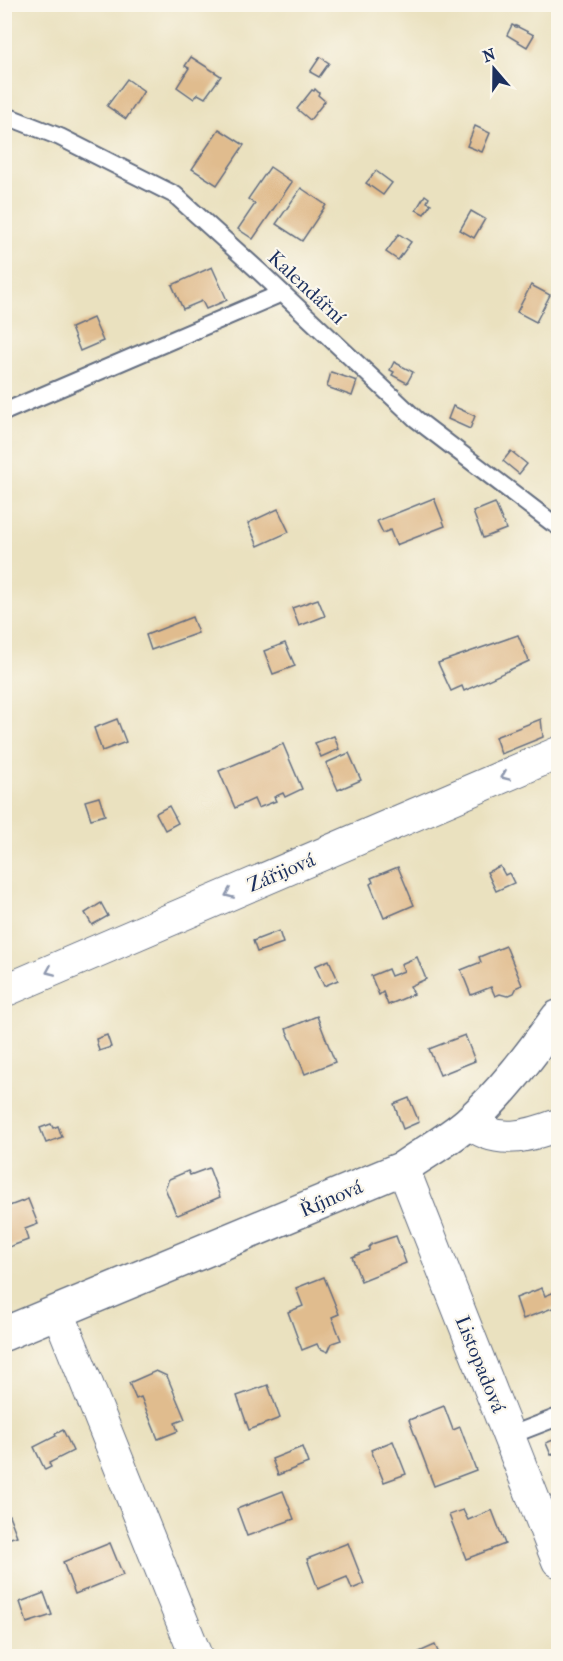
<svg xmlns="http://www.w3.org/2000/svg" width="563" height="1661" font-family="'IM FELL French Canon',serif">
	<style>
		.building { fill: #e0bc8e }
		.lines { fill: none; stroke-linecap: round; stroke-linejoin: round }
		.lane-casing { stroke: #636d80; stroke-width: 20 }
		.street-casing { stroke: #636d80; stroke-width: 34 }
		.secondary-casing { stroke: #636d80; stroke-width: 36 }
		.lane { stroke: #fff; stroke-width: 16 }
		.street { stroke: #fff; stroke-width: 32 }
		.secondary { stroke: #fff; stroke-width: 33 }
		.oneway { stroke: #8d97ae }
		.labels { text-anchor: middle; stroke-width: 4.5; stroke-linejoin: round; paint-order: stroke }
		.street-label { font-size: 20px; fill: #1b2f5e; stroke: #fbf7ec }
	</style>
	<rect width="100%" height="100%" fill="#fbf7ec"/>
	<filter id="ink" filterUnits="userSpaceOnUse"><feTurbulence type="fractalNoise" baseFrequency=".0167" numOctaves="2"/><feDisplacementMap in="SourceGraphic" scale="12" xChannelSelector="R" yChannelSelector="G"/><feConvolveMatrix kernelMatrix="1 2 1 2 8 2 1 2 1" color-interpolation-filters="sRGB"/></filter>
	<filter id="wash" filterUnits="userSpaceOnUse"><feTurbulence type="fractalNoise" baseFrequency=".008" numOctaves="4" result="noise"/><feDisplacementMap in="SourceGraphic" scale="24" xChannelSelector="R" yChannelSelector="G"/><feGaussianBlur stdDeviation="1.35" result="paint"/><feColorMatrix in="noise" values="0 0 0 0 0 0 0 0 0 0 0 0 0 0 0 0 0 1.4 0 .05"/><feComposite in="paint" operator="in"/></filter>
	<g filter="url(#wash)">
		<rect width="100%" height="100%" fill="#eae1bf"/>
		<g id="blocks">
			<g class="building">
				<path d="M512,25L516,27V26L534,35L527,47L507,35Z"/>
				<path d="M191,57L221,76L205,98L198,94L194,99L177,87L189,68L185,66Z"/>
				<path d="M320,57L329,63L319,77L310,72Z"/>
				<path d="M127,79L144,91L126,119L107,106Z"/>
				<path d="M315,89L319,93L318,95L325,101L310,120L297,109L312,90L314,91Z"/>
				<path d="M475,126L490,133L482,152L467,146Z"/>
				<path d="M219,129L244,145L217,185L192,169Z"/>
				<path d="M270,167L292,182L253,239L238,229L255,204L248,199Z"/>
				<path d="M376,171L392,183L383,195L366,183Z"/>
				<path d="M301,188L326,205L302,241L276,224Z"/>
				<path d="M425,195L429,198L427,202L431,204L424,214L416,210Z"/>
				<path d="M471,211L485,219L474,238L460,230Z"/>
				<path d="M399,234L411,242L398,260L386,252Z"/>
				<path d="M212,267L227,300L206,309L202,301L183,309L172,285Z"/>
				<path d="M531,285L550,295L536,322L517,312Z"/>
				<path d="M93,318L103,341L80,351L71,328Z"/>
				<path d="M394,362L413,372L407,383L392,375L394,372L390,370Z"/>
				<path d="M331,372L357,381L352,396L327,387Z"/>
				<path d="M453,406L475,416L470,429L448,419Z"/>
				<path d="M511,451L527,464L519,474L503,461Z"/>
				<path d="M434,498L445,526L396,545L390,530L383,533L377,521Z"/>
				<path d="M495,503L506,529L483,538L473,512Z"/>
				<path d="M278,509L289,532L258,546L248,523Z"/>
				<path d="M318,599L325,616L299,626L292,608Z"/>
				<path d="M192,617L198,633L151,650L146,635Z"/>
				<path d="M518,635L529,661L464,691L462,686L451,691L438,663Z"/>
				<path d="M285,643L295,666L273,674L264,651Z"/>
				<path d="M117,719L126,742L102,751L94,728Z"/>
				<path d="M541,719L543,737L501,754L495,737Z"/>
				<path d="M334,736L339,749L321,757L315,743Z"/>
				<path d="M283,744L302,789L285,797L283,793L274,797L276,801L258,808L254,799L235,808L219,771Z"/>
				<path d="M349,753L361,780L338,790L326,763Z"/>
				<path d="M99,797L105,815L91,819L85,801Z"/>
				<path d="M169,806L178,823L165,830L156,813Z"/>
				<path d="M500,866L505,875L509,873L514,883L496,891L487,872Z"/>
				<path d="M398,867L414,905L384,918L370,884L373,882L371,878Z"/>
				<path d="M101,903L108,916L92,925L85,913Z"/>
				<path d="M279,931L283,943L257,952L253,941Z"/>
				<path d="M506,946L522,985L517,987L514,993L507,996L500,994L495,996L491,987L471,995L461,970L481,962L479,957Z"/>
				<path d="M417,957L426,979L410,986L414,994L388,1005L383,992L379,995L371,976L388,969L391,976L404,971L401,964Z"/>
				<path d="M329,960L338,980L324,986L315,966Z"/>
				<path d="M317,1016L335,1062L305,1074L286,1029Z"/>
				<path d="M107,1035L111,1047L99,1051L96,1039Z"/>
				<path d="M465,1035L475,1061L440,1075L429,1049Z"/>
				<path d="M409,1098L419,1122L403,1129L394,1104Z"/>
				<path d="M51,1124L53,1128L58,1126L62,1137L46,1143L40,1128Z"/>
				<path d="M209,1168L220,1197L178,1215L176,1214L165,1188L169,1179L188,1171L190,1175Z"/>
				<path d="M28,1199L38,1224L25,1229L28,1240L9,1247L6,1240H4V1208Z"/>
				<path d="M396,1236L406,1263L361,1281L352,1257L369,1250V1247L372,1244Z"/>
				<path d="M324,1277L339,1314L332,1317L341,1340L332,1343L328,1352L319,1348L317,1344L302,1350L288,1312L303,1306L296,1288Z"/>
				<path d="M542,1288L545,1296L557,1291L558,1306L523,1319L516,1298Z"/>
				<path d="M156,1371L167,1376L185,1419L175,1423L178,1431L158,1439L141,1397L136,1399L129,1383Z"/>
				<path d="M268,1385L280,1418L249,1430L237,1396Z"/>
				<path d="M444,1406L453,1430L460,1427L476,1470L434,1486L409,1420Z"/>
				<path d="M63,1430L73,1451L49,1463L51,1467L45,1470L34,1447L56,1436L55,1434Z"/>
				<path d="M558,1438V1452L551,1455L546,1443Z"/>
				<path d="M393,1441L406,1474L384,1482L371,1450Z"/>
				<path d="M302,1447L308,1463L278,1475L272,1459Z"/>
				<path d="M283,1491L294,1519L247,1536L237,1509Z"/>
				<path d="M4,1510H7L17,1536L4,1540Z"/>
				<path d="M463,1510L468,1520L492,1510L505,1544L466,1559L449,1515Z"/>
				<path d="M110,1543L123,1575L75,1594L63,1562Z"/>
				<path d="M348,1543L364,1584L352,1589L347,1577L318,1589L307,1559Z"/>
				<path d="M44,1593L52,1615L27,1623L20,1602Z"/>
				<path d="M435,1645L440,1656H421L419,1652Z"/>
			</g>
		</g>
	</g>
	<g filter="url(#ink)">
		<use href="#blocks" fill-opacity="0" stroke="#636d80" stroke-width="1.5"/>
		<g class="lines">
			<g class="lane-casing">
				<g id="lane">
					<path d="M4,115L60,137L175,195L261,273L416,419L551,522L558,526"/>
					<path d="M4,412L282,293"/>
					<path d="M509,1436L558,1417"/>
				</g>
			</g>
			<g class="street-casing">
				<g id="street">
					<path d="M4,991L558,753"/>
					<path d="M469,1122C496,1146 529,1136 558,1125"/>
					<path d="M403,1168L558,1561"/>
					<path d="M58,1312L196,1656"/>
				</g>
			</g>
			<g class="secondary-casing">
				<path id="secondary" d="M4,1334L403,1168C424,1153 448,1140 468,1123C503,1092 531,1054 558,1017"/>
			</g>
			<use href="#lane" class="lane"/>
			<use href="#street" class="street"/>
			<use href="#secondary" class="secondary"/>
		</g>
		<defs><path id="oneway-chevron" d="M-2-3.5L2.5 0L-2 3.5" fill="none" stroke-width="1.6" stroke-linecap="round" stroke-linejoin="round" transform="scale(1.5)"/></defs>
		<g class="oneway">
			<use href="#oneway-chevron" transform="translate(505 776) rotate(157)"/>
			<use href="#oneway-chevron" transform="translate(229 894) rotate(157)"/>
			<use href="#oneway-chevron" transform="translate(50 971) rotate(157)"/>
		</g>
	</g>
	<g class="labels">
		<g class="street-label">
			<text transform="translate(307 287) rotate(43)" y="7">Kalendářní</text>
			<text transform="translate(281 872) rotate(-23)" y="7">Zářijová</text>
			<text transform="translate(331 1198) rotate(-23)" y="7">Říjnová</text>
			<text transform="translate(481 1364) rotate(68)" y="7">Listopadová</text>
		</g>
	</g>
	<rect width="563" height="1661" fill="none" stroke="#fbf7ec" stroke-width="24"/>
	<g transform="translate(494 69) rotate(340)" stroke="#fbf7ec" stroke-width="4.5" paint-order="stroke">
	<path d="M0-4.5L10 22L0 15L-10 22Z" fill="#1b2f5e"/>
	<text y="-9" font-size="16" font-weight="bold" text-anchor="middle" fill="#1b2f5e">N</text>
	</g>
</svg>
